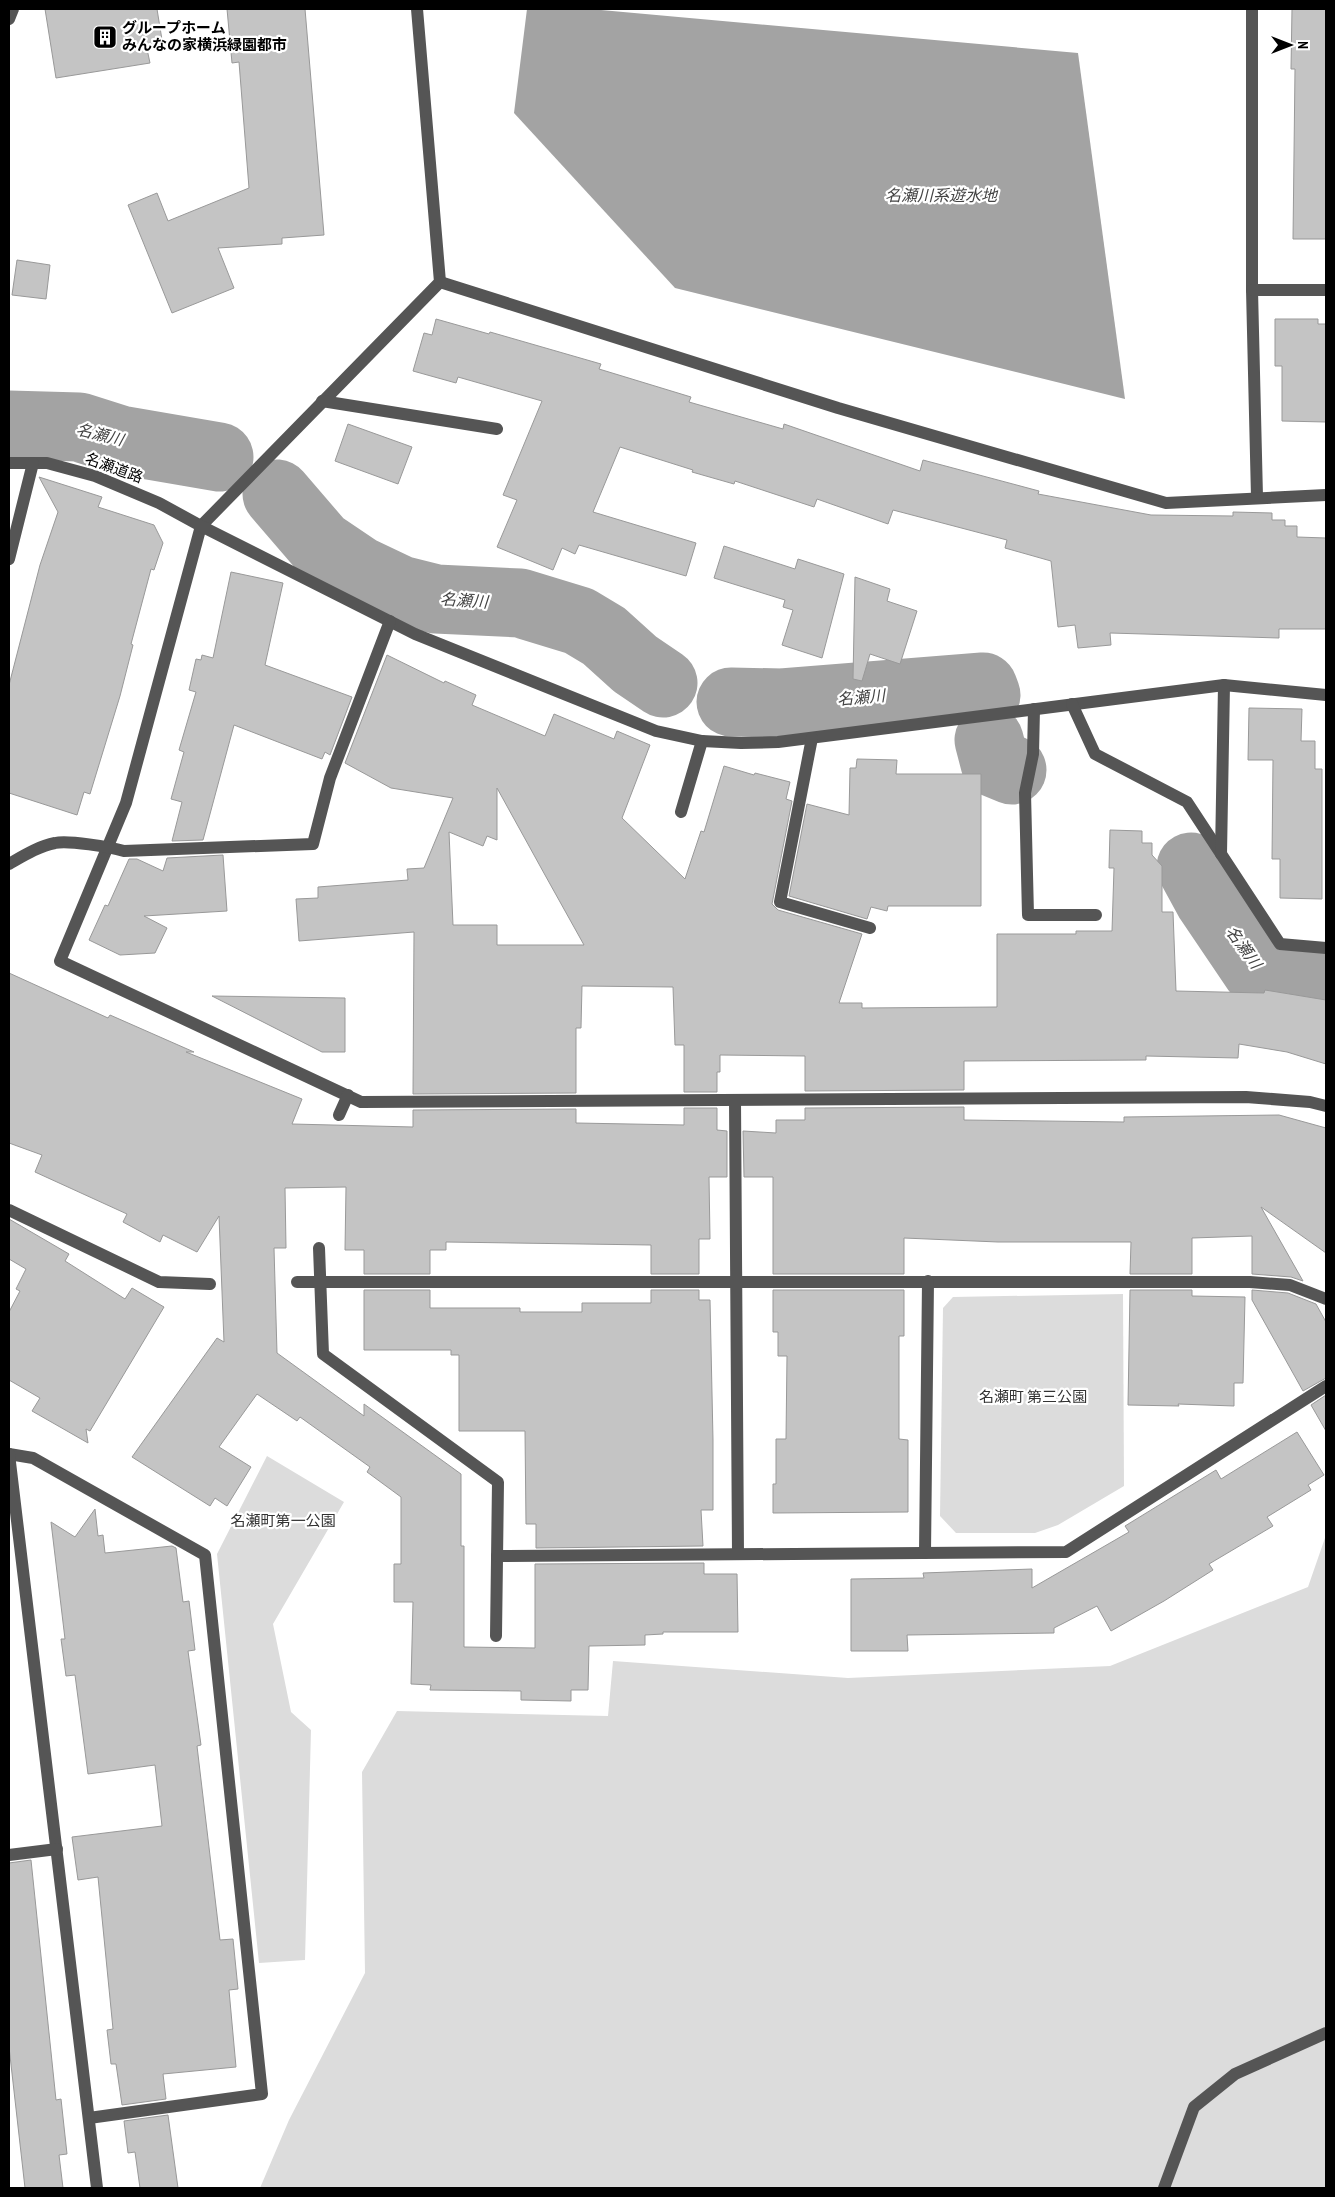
<svg xmlns="http://www.w3.org/2000/svg" width="1335" height="2197" font-family="'PT Sans Narrow','Noto Sans JP',sans-serif">
	<style>
		.green { fill: #dcdcdc }
		.water { fill: #a3a3a3 }
		.lines { fill: none; stroke-linecap: round; stroke-linejoin: round }
		.river { stroke: #a3a3a3; stroke-width: 69 }
		.building { fill: #c4c4c4; stroke: #999; fill-rule: evenodd }
		.minor { stroke: #555; stroke-width: 12 }
		.labels { text-anchor: middle; stroke-width: 4.5; stroke-linejoin: round; paint-order: stroke }
		.poi-label { font-size: 15px; font-weight: bold; fill: #000; stroke: #fff; text-anchor: start }
		.street-label { font-size: 15px; fill: #000; stroke: #fff }
		.park-label { font-size: 15px; fill: #333; stroke: #fff }
		.water-label { font-size: 16px; font-style: italic; fill: #444; stroke: #fff }
	</style>
	<rect width="100%" height="100%" fill="#fff"/>
	<g class="green">
		<path d="M1123,1294L1124,1486L1058,1525L1035,1533H956L940,1516L943,1308L953,1297Z"/>
		<path d="M267,1456L344,1502L273,1624L291,1712L311,1730L305,1960L259,1963L217,1554Z"/>
		<path d="M1326,1535V2188H260L289,2120L365,1973L362,1772L397,1711L608,1716L613,1661L848,1678L1110,1666L1308,1587Z"/>
	</g>
	<path class="water" d="M527,9H590L1078,53L1125,399L675,288L514,113Z"/>
	<g class="lines">
		<g class="river">
			<path d="M9,425L79,427L120,440L219,457"/>
			<path d="M277,494L320,544L360,571L400,590L436,599L520,603L579,621L604,636L635,664L663,683"/>
			<path d="M731,702L782,703L983,687L986,695"/>
			<path d="M989,740L995,763L1012,770"/>
			<path d="M1191,867L1209,900L1257,971L1326,979"/>
		</g>
	</g>
	<g class="building">
		<path d="M45,9H157L163,46L147,49L150,63L56,78Z"/>
		<path d="M227,9H305L324,235L282,238V244L218,248L234,288L172,313L128,205L157,193L168,221L249,188L239,62L232,63Z"/>
		<path d="M1292,9H1326V239H1293L1295,69H1291Z"/>
		<path d="M17,260L50,265L46,299L12,295Z"/>
		<path d="M436,319L489,334L490,332L601,364L599,369L691,397L689,402L783,429L784,424L920,471L923,460L1039,491L1038,494L1151,515L1233,516V512L1272,513V520H1285V526H1297V537L1326,538V629H1279V638L1110,633L1111,645L1078,648L1075,625L1058,627L1051,561L1005,548L1007,540L893,510L888,524L817,499L814,507L735,481L734,484L692,472L693,470L620,447L593,512L696,543L686,576L579,545L575,554L562,548L553,570L497,547L517,500L503,495L542,401L458,377L456,383L413,371L424,333L432,335Z"/>
		<path d="M1275,319H1318V324H1326V422L1282,421V366H1275Z"/>
		<path d="M348,424L412,447L398,484L335,461Z"/>
		<path d="M39,477L102,497L98,507L154,525L163,543L154,570L151,569L131,644L133,645L120,696L90,794L84,792L77,815L9,793V685L40,565L58,512Z"/>
		<path d="M724,546L795,569L798,559L844,574L822,658L782,645L793,610L783,607L785,600L714,578Z"/>
		<path d="M231,572L283,583L265,665L352,697L330,755L325,752L322,759L234,725L203,840L172,841L182,802L171,799L184,752L179,750L196,692L189,690L196,659L201,660L202,655L213,658Z"/>
		<path d="M855,577L890,589L887,601L917,611L900,664L870,654L862,681L853,679Z"/>
		<path d="M387,655L444,683L445,681L476,695L472,705L545,736L554,714L614,739L617,731L650,745L622,818L685,879L701,831L704,832L724,766L754,775L755,773L790,782L786,799L792,801L772,904L778,910L862,934L839,1003H862V1008L997,1007V934H1076V931H1112L1114,868H1109L1110,830L1142,831V843H1152V855L1162,866V912H1173L1176,991L1264,993L1265,990L1326,1000V1064L1287,1052L1239,1044L1238,1058L1146,1056V1060L964,1061V1090L805,1091V1056L720,1055V1072H717V1092H684V1045H675L673,987L582,986L581,1028H576V1093L413,1094L414,932L299,941L296,899L318,898V887L408,880L407,869L424,868L453,798L391,788L345,763ZM497,788L545,875L584,945H497V925H453L449,832L483,846L487,836L497,840Z"/>
		<path d="M1249,708L1302,709L1301,741H1315V769H1322V899L1280,898V859H1272L1273,760H1248Z"/>
		<path d="M857,759L897,760L896,774H981V906H888L887,911L871,907L867,919L789,896L807,804L849,815L850,768H856Z"/>
		<path d="M223,855L227,911L144,916L167,928L155,953L120,955L89,940L105,905L108,906L129,859H137L163,871L167,858Z"/>
		<path d="M9,973L108,1018L110,1015L194,1052H186L302,1099L292,1124L413,1127V1110L576,1109V1123L684,1125V1108H717V1130L727,1131V1177H709L710,1239H699V1274H651V1245L446,1242V1250H430V1274H364V1250H345L346,1187L285,1188L286,1248H274L277,1353L364,1416V1404L461,1474V1546H464V1647L535,1648V1564L704,1563V1574H737L738,1632H663V1634L645,1635V1645L589,1646L588,1690H571V1701L521,1700V1691L430,1690L431,1685L411,1684L413,1602H394V1564H401V1497L367,1472L370,1467L300,1417L297,1421L257,1394L219,1447L251,1467L227,1506L215,1498L210,1506L132,1457L217,1338L224,1342L219,1216L197,1252L163,1235L160,1242L123,1222L127,1214L35,1172L42,1155L9,1143Z"/>
		<path d="M212,996L345,998V1052H322Z"/>
		<path d="M964,1107V1120L1124,1122V1117L1279,1115L1326,1128V1253L1261,1207L1303,1281L1291,1277L1252,1274V1236L1192,1238V1274H1130L1131,1242H998L904,1238V1274H773V1177H744L743,1131L776,1133V1120H805V1108Z"/>
		<path d="M9,1219L69,1254L65,1261L125,1299L132,1288L164,1307L90,1431L86,1429L88,1443L32,1411L40,1398L9,1380V1312L20,1291L16,1289L26,1269L9,1259Z"/>
		<path d="M364,1290H430V1308H520V1312H582V1303H651V1290H699V1300H710L713,1440V1510H701L703,1546L536,1548V1524H526L525,1431H459V1355H451V1350H364Z"/>
		<path d="M773,1290H904V1336H899V1439L908,1440V1512L773,1513V1484H776V1439H786L787,1356H778V1332H773Z"/>
		<path d="M1130,1290H1192V1296L1245,1297L1243,1383H1234V1406L1178,1404L1179,1406L1128,1405Z"/>
		<path d="M1252,1290L1288,1293L1316,1304L1326,1322V1378L1303,1391L1252,1300Z"/>
		<path d="M1326,1395V1431L1311,1405Z"/>
		<path d="M1297,1432L1324,1475L1308,1485L1311,1490L1267,1517L1273,1526L1209,1564L1213,1570L1164,1601L1111,1631L1097,1606L1054,1628V1633L907,1635L908,1651H851V1579L924,1578L923,1573L1032,1569V1588L1129,1532L1125,1526L1216,1470L1221,1479Z"/>
		<path d="M95,1509L98,1536L103,1535L105,1553L172,1546L176,1548L183,1602L189,1601L195,1650L188,1651L201,1745L197,1746L220,1940L233,1939L238,1989L229,1990L236,2067L163,2074L166,2099L122,2105L116,2064H111L107,2030L113,2029L98,1877L78,1880L72,1837L162,1826L155,1765L88,1774L75,1675L66,1676L61,1639H65L51,1522L75,1537Z"/>
		<path d="M31,1860L56,2100L61,2099L67,2154L59,2155L63,2188H25L9,2047V1863Z"/>
		<path d="M168,2115L178,2188H140L135,2152L128,2153L124,2121Z"/>
	</g>
	<g class="lines">
		<g class="minor">
			<path d="M417,9L440,282L201,526L126,803L60,961L361,1102L1246,1097L1310,1102L1326,1106"/>
			<path d="M1252,9V290L1257,497"/>
			<path d="M9,19L13,9"/>
			<path d="M440,282L838,408L1166,503L1326,495"/>
			<path d="M1252,290H1326"/>
			<path d="M322,401L497,429"/>
			<path d="M9,463H47L95,476L159,503L201,526L415,634L656,731L702,741L741,743L778,742L1224,685L1326,695"/>
			<path d="M9,559L33,463"/>
			<path d="M1072,704L1095,754L1187,802L1280,944L1326,948"/>
			<path d="M1034,709L1033,754L1025,793L1028,915H1096"/>
			<path d="M812,738L780,902L870,928"/>
			<path d="M681,812L702,741"/>
			<path d="M1221,854L1224,685"/>
			<path d="M9,864C23,856 39,846 55,843C68,840 110,847 124,851L313,844L330,778L390,621"/>
			<path d="M735,1100L738,1554"/>
			<path d="M339,1115L348,1095"/>
			<path d="M9,1210L159,1282L210,1284"/>
			<path d="M319,1248L323,1354L498,1482L496,1636"/>
			<path d="M297,1282H1250L1290,1285L1326,1299"/>
			<path d="M9,1454L33,1458L205,1555L262,2094L89,2118"/>
			<path d="M9,1454L97,2188"/>
			<path d="M925,1553L928,1281"/>
			<path d="M497,1556L1066,1552L1326,1386"/>
			<path d="M9,1855L57,1849"/>
			<path d="M1164,2188L1194,2107L1235,2074L1326,2033"/>
		</g>
	</g>
	<defs>
		<g id="building-square" transform="scale(1.25)"><rect x="-9" y="-9" width="18" height="18" rx="4" fill="#000" stroke="#fff"/><path d="M-4-6H4V6H1V3H-1V6H-4ZM-2.5-4.3h1.7v1.8h-1.7ZM.8-4.3h1.7v1.8H.8ZM-2.5-1h1.7V.8h-1.7ZM.8-1h1.7V.8H.8Z" fill="#fff"/></g>
	</defs>
	<g fill-rule="evenodd">
		<use href="#building-square" x="105" y="37"/>
	</g>
	<g class="labels">
		<g class="poi-label">
			<text x="122" y="33">グループホーム<tspan x="122" dy="17">みんなの家横浜緑園都市</tspan></text>
		</g>
		<g class="street-label">
			<text transform="translate(114 468) rotate(20)" y="5">名瀬道路</text>
		</g>
		<g class="park-label">
			<text x="1033" y="1402">名瀬町 第三公園</text>
			<text x="283" y="1526">名瀬町第一公園</text>
		</g>
		<g class="water-label">
			<text x="941" y="201">名瀬川系遊水地</text>
			<text transform="translate(100 434) rotate(14)" y="6">名瀬川</text>
			<text transform="translate(464 600) rotate(4)" y="6">名瀬川</text>
			<text transform="translate(861 697) rotate(-5)" y="6">名瀬川</text>
			<text transform="translate(1244 947) rotate(54)" y="6">名瀬川</text>
		</g>
	</g>
	<rect width="1335" height="2197" fill="none" stroke="#000000" stroke-width="20"/>
	<g transform="translate(1290 45) rotate(90)" stroke="#ffffff" stroke-width="4" paint-order="stroke">
	<path d="M0-4L9 19L0 12L-9 19Z" fill="#000000"/>
	<text y="-8" font-size="14" font-weight="bold" text-anchor="middle" fill="#000000">N</text>
	</g>
</svg>
